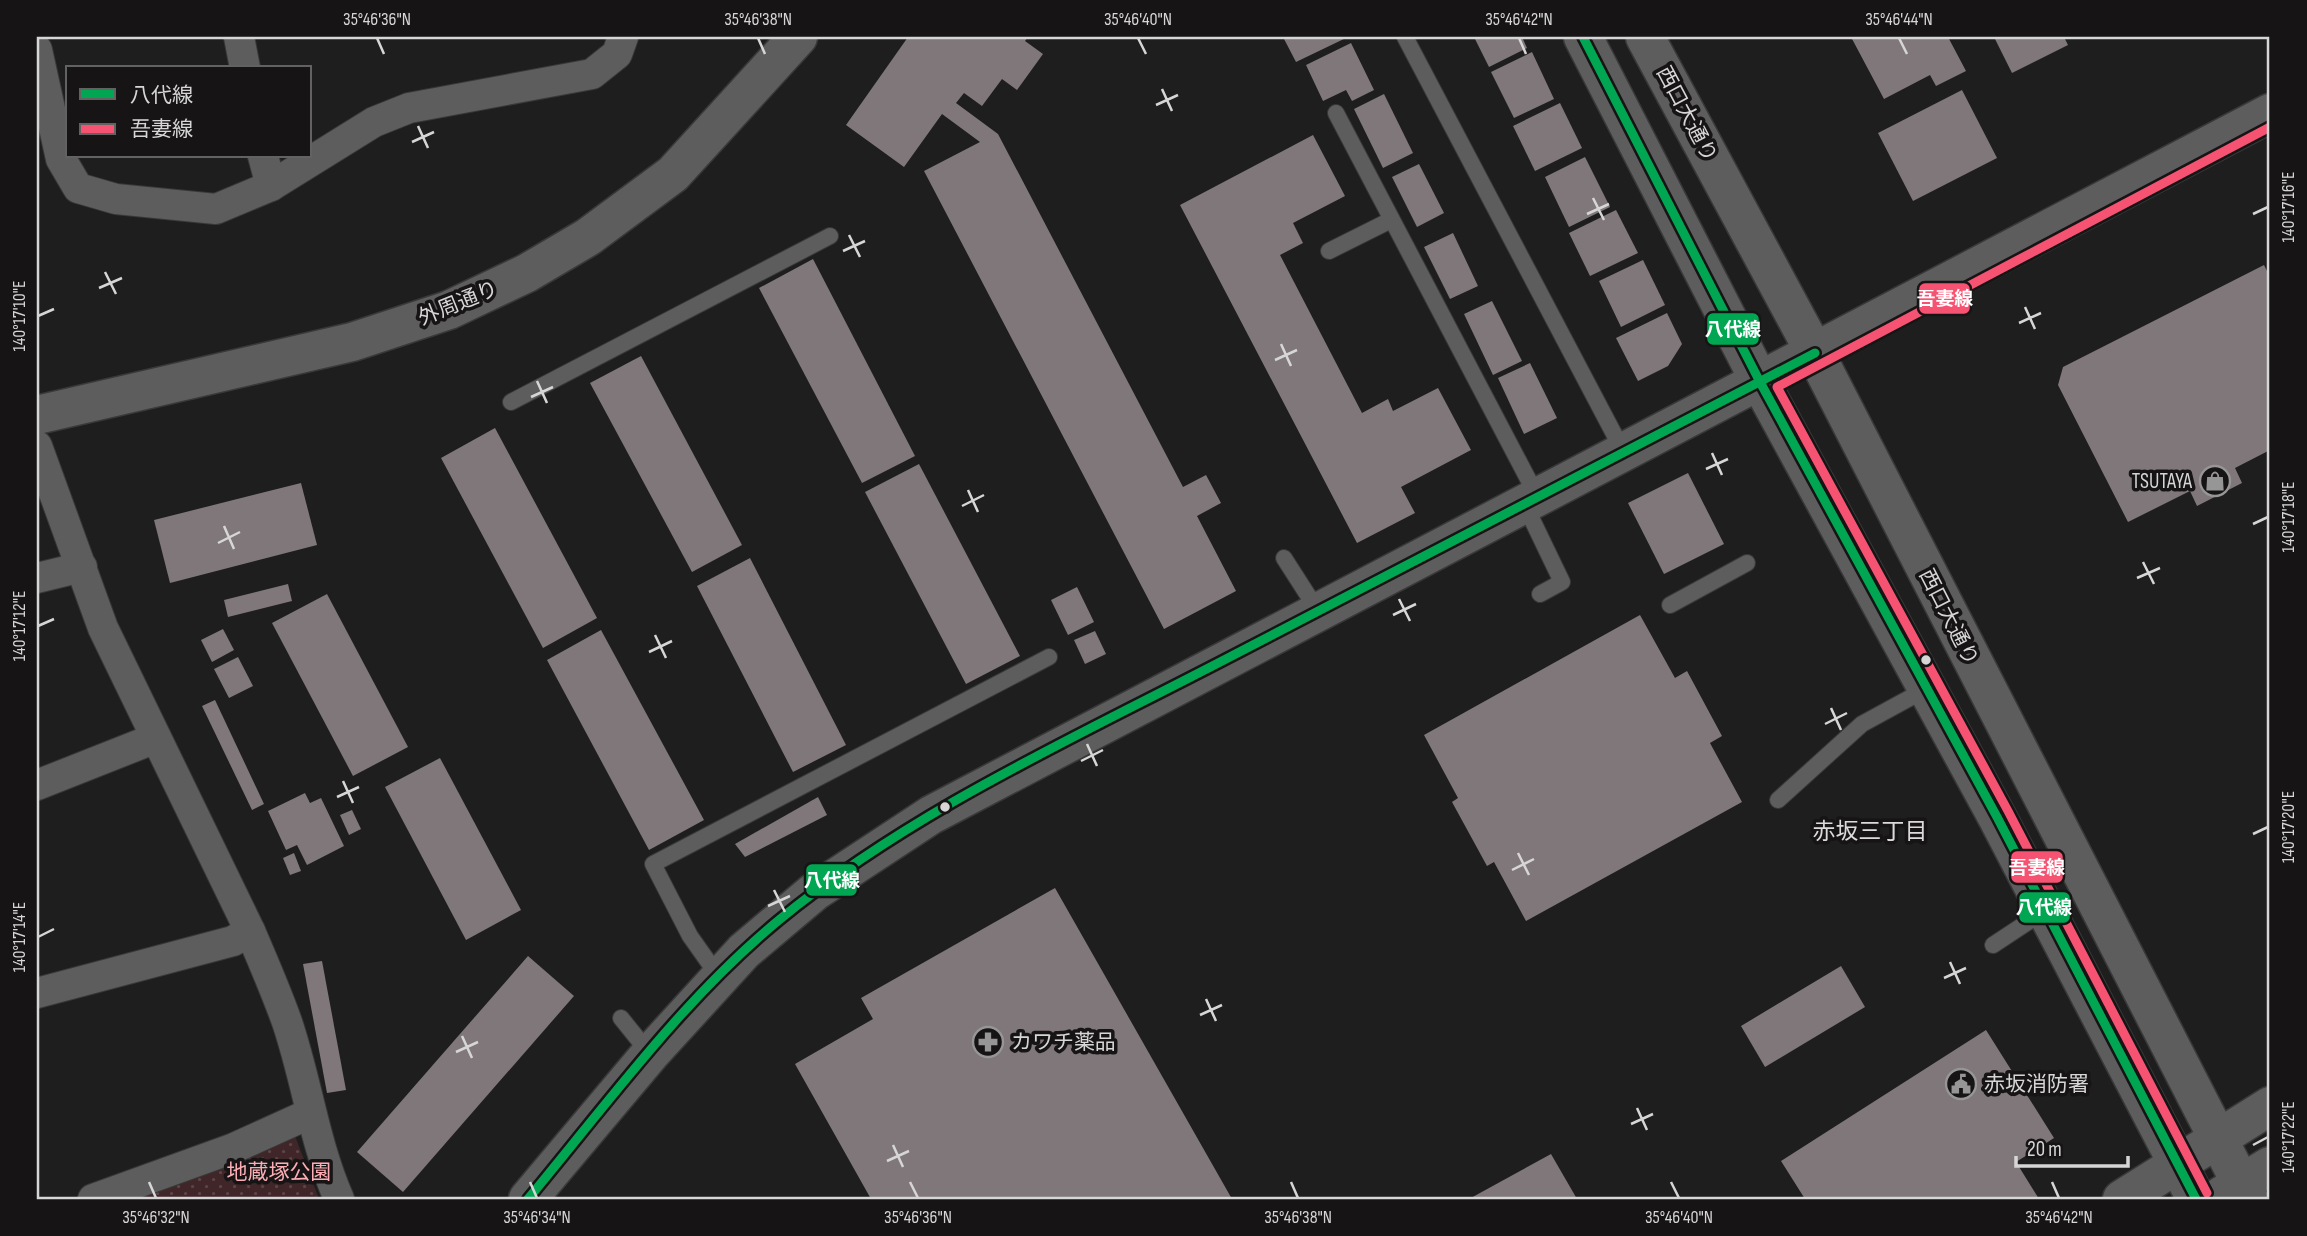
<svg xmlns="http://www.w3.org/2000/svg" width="2307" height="1236" font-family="'Sofia Sans Condensed','Noto Sans JP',sans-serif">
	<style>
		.grass { fill: url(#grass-dots) }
		.building { fill: #80777a }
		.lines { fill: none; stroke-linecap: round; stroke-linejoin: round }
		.service-casing { stroke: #393939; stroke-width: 18 }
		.minor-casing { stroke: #393939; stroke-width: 32 }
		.tertiary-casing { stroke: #393939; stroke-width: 41 }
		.service { stroke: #5e5d5e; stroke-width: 16 }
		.minor { stroke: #5e5d5e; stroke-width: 30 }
		.tertiary { stroke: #5e5d5e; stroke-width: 38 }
		.bus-1-casing { stroke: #161415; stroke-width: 14 }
		.bus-2-casing { stroke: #161415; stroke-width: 14 }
		.bus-1 { stroke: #00a651; stroke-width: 9 }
		.bus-2 { stroke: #f65372; stroke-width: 9 }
		.ticks { fill: none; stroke: #d7d6d7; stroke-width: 2.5 }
		.bus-dot { fill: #d7d6d7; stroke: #161415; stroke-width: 2.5 }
		.labels { text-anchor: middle; stroke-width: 7; stroke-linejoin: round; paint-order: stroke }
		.street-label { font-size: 21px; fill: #d7d6d7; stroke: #161415 }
		.poi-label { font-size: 21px; fill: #d7d6d7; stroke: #161415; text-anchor: start }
		.park-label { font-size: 21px; fill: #fdaeb4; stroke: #161415 }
		.neighbourhood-label { font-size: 23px; fill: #dddadc; stroke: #161415 }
		.line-badge { stroke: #161415; stroke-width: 2.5 }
		.badge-label { font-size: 19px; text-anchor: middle; font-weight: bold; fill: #fff }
		.neatline { fill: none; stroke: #d7d6d7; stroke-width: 2.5 }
		.ticks-label { font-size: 18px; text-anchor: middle; fill: #d7d6d7 }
	</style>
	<defs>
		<pattern id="grass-dots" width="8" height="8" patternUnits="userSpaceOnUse" patternTransform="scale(1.75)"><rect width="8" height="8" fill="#402628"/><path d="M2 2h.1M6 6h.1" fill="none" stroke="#5b4546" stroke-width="1.8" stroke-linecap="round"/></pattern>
	</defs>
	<rect width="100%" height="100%" fill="#1e1e1e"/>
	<path class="grass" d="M295,1136L319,1199H124Z"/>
	<g class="building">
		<path d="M908,37H1028L1025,41L1043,54L1017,90L1002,79L982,106L964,93L956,103L998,134L1183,487L1206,475L1221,503L1197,516L1236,591L1164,629L924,171L980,142L942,114L904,167L846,125Z"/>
		<path d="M1283,37H1348L1296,62Z"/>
		<path d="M1474,37H1522L1527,48L1489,67Z"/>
		<path d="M1851,37H1948L1966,71L1936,86L1930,75L1884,99Z"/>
		<path d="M1994,37H2064L2068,45L2012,73Z"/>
		<path d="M1351,43L1374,90L1352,101L1346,90L1323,101L1306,65Z"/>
		<path d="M1532,52L1554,99L1514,118L1491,72Z"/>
		<path d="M1962,90L1997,158L1913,201L1878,133Z"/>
		<path d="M1384,94L1413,153L1383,168L1354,109Z"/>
		<path d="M1560,103L1582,148L1535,171L1513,126Z"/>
		<path d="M1313,135L1345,196L1293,223L1303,243L1280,255L1362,413L1388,399L1393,411L1438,388L1471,450L1401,487L1415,513L1357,543L1180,205Z"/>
		<path d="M1585,157L1610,207L1569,227L1545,177Z"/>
		<path d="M1419,164L1444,213L1417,227L1392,177Z"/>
		<path d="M1616,210L1638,253L1590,276L1569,233Z"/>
		<path d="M1453,233L1478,286L1450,299L1424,247Z"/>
		<path d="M813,259L915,456L862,483L759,288Z"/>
		<path d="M1643,260L1665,305L1621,327L1599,281Z"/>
		<path d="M2264,265L2270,277V450L2235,468L2242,483L2197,506L2190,491L2128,522L2058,385L2063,367Z"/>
		<path d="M1492,301L1522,361L1493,375L1464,314Z"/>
		<path d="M1667,313L1682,344L1668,366L1638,381L1616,338Z"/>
		<path d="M641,356L742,545L692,572L590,383Z"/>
		<path d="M1530,363L1557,418L1524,434L1498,378Z"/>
		<path d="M495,428L597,618L543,648L441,458Z"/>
		<path d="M919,464L1020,656L966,684L865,492Z"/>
		<path d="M1688,473L1724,544L1664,574L1628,503Z"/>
		<path d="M301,483L317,545L170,583L154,520Z"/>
		<path d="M750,558L846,745L793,772L697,586Z"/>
		<path d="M288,584L292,601L228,617L224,600Z"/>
		<path d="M1077,587L1094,622L1068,635L1051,600Z"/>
		<path d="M327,594L408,747L353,776L272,623Z"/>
		<path d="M1640,615L1675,678L1687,671L1722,736L1710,743L1742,802L1526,921L1494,862L1487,866L1452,802L1458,798L1424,735Z"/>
		<path d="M223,629L234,650L212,662L201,640Z"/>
		<path d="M601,630L704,820L649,850L547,660Z"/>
		<path d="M1095,631L1106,654L1085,664L1074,640Z"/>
		<path d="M238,657L253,686L229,698L214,669Z"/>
		<path d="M215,700L264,804L252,810L202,706Z"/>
		<path d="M440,758L521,910L466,940L385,787Z"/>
		<path d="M305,793L310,803L321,798L344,846L307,865L297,845L286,850L268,811Z"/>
		<path d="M818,797L827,815L745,857L735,844Z"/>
		<path d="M352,810L361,829L349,835L340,815Z"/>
		<path d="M294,853L301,871L290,875L283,858Z"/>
		<path d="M1055,888L1232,1199H871L795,1064L873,1019L861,998Z"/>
		<path d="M528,956L574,996L403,1192L357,1152Z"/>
		<path d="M322,961L346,1090L327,1093L303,964Z"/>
		<path d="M1841,966L1865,1007L1765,1067L1741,1026Z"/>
		<path d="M1986,1030L2054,1138L2016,1162L2039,1199H1805L1781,1161Z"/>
		<path d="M1551,1154L1577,1199H1469Z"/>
	</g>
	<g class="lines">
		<g class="service-casing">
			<g id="service">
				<path d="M1405,37L1623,451"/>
				<path d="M1336,113L1538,498"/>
				<path d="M1329,251L1391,220"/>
				<path d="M511,402L830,236"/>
				<path d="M1525,505L1562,582L1540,594"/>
				<path d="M1284,558L1318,611"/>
				<path d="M1670,605L1747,563"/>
				<path d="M1778,800L1862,724L1928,688"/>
				<path d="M1993,945L2046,910"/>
				<path d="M719,977L690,936L653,864L1049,657"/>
				<path d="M621,1018L650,1054"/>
			</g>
		</g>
		<g class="minor-casing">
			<g id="minor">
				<path d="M239,37L245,68"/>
				<path d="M37,50L61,159L78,188L116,199L216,209L271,186L374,122L409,108L592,74L617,54L623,37"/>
				<path d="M263,156L271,186"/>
				<path d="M37,446L103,628L250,931C263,961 276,991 287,1022C307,1081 314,1142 339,1199"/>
				<path d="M37,578L82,567"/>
				<path d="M37,785L156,738"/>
				<path d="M37,993L233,941L250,931"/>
				<path d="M93,1199L234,1148L309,1114"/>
			</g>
		</g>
		<g class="tertiary-casing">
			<g id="tertiary">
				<path d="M1583,37L1760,382L1997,817L2196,1199"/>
				<path d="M1645,37L1815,353L2249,1199"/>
				<path d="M37,415L352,342L449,310L527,273L588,237L673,174L798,37"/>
				<path d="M2221,1196L2270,1166"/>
				<path d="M528,1199L650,1054L744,951L814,892L931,815L2270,113"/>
				<path d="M2122,1199L2270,1106"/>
			</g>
		</g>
		<use href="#service" class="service"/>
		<use href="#minor" class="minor"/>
		<use href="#tertiary" class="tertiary"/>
		<g class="bus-1-casing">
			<g id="bus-1">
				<path d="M1583,37L1760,382L1997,817L2196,1199"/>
				<path d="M528,1199C607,1104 683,999 779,920C912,811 1072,739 1224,660C1421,558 1618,455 1815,353"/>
			</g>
		</g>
		<g class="bus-2-casing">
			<path id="bus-2" d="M2207,1193L2008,811L1777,387L2270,127"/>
		</g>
		<use href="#bus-1" class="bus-1"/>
		<use href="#bus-2" class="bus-2"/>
	</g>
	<path class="ticks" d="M377,38L384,54M758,38L765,54M1138,38L1146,54M1519,38L1526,54M1899,38L1907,54M1162,89L1172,111M1156,105L1178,95M418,126L428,148M412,142L434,132M1593,198L1604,220M1587,214L1609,204M2253,214L2268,207M849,235L860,257M843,251L865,241M105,272L116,294M99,288L122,278M2025,307L2035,329M38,316L54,309M2019,323L2041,313M1281,344L1291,366M1275,360L1297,350M537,381L547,403M531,397L553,387M1712,453L1722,475M1706,469L1728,459M968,490L978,512M962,506L984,495M2253,524L2268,517M224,526L234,549M218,543L240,532M2143,562L2154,584M2137,578L2160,568M1399,599L1410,621M1393,615L1416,604M38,626L54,619M655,635L666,658M649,652L672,641M1831,708L1841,730M1825,724L1847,713M1087,744L1097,766M1081,761L1103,750M343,781L353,803M337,797L359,787M2253,834L2268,827M1518,853L1529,875M1512,870L1534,859M774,890L785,912M768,906L790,896M38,937L54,929M1950,962L1960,984M1944,978L1966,968M1206,999L1216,1021M1200,1015L1222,1005M462,1036L472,1058M456,1052L478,1042M1637,1108L1647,1130M1631,1124L1653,1114M893,1145L903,1167M2253,1145L2268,1137M887,1161L909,1151M149,1182L156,1198M530,1182L537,1198M910,1182L918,1198M1291,1182L1298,1198M1671,1182L1679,1198M2052,1182L2059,1198"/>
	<defs>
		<g id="shop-ring" transform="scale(1.575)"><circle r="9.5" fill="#161415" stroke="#969696" stroke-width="1.5"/><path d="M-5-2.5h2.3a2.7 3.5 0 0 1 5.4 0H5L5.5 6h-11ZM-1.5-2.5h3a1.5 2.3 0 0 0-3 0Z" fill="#969696"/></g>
		<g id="pharmacy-ring" transform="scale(1.575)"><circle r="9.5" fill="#161415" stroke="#969696" stroke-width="1.5"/><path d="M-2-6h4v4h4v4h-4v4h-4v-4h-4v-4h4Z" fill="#969696"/></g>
		<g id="civic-ring" transform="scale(1.575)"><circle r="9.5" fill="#161415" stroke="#969696" stroke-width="1.5"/><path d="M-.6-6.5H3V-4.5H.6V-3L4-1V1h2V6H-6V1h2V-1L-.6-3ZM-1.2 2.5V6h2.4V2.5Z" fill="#969696"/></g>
	</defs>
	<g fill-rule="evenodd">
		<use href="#shop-ring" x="2215" y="481"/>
		<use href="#pharmacy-ring" x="988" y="1042"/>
		<use href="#civic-ring" x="1961" y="1084"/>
	</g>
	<g class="bus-dot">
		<circle cx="1926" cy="660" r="6"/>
		<circle cx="945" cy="807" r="6"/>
	</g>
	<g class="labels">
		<g class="street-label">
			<text transform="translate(1687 114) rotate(62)" y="7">西口大通り</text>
			<text transform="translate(458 303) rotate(-22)" y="7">外周通り</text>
			<text transform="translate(1949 617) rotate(63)" y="7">西口大通り</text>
		</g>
		<g class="poi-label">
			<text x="2192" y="488" text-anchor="end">TSUTAYA</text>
			<text x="1011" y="1049">カワチ薬品</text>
			<text x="1984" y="1091">赤坂消防署</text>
		</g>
		<g class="park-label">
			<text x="279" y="1179">地蔵塚公園</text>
		</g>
		<g class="neighbourhood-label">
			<text x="1870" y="839">赤坂三丁目</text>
		</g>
	</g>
	<g class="line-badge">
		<rect x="1918" y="282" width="53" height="33" rx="7" fill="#f65372"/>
		<rect x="1706" y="312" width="54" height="34" rx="7" fill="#00a651"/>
		<rect x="2010" y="850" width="54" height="34" rx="7" fill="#f65372"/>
		<rect x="805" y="863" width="53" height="34" rx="7" fill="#00a651"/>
		<rect x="2018" y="891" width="53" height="33" rx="7" fill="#00a651"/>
	</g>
	<g class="badge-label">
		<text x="1945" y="305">吾妻線</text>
		<text x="1733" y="336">八代線</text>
		<text x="2037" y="874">吾妻線</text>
		<text x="832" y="887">八代線</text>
		<text x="2044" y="914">八代線</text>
	</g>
	<rect width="2307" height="1236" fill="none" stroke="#161415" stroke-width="77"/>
	<rect x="66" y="66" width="245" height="91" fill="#161415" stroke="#636263" stroke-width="2"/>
	<rect x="80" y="89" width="35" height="10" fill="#00a651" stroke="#636263" stroke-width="2"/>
	<text x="130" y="102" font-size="21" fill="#d7d6d7">八代線</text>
	<rect x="80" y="124" width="35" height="10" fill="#f65372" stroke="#636263" stroke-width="2"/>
	<text x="130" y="136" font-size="21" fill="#d7d6d7">吾妻線</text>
	<path d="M2016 1156v10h112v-10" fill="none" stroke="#d7d6d7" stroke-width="3.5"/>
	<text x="2027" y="1156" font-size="21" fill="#d7d6d7" stroke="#161415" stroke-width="5" paint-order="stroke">20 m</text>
	<rect x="38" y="38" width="2230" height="1160" class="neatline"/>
	<g class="ticks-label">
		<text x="377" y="25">35°46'36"N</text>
		<text x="758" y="25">35°46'38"N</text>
		<text x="1138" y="25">35°46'40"N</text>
		<text x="1519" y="25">35°46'42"N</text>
		<text x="1899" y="25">35°46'44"N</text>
		<text transform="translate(2288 207) rotate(-90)" y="6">140°17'16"E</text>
		<text transform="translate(19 316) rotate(-90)" y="6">140°17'10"E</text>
		<text transform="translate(2288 517) rotate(-90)" y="6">140°17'18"E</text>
		<text transform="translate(19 626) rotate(-90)" y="6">140°17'12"E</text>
		<text transform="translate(2288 827) rotate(-90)" y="6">140°17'20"E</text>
		<text transform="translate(19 937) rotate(-90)" y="6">140°17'14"E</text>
		<text transform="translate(2288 1137) rotate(-90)" y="6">140°17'22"E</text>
		<text x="156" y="1223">35°46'32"N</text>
		<text x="537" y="1223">35°46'34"N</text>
		<text x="918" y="1223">35°46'36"N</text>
		<text x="1298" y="1223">35°46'38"N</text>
		<text x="1679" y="1223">35°46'40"N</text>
		<text x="2059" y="1223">35°46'42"N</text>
	</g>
</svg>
